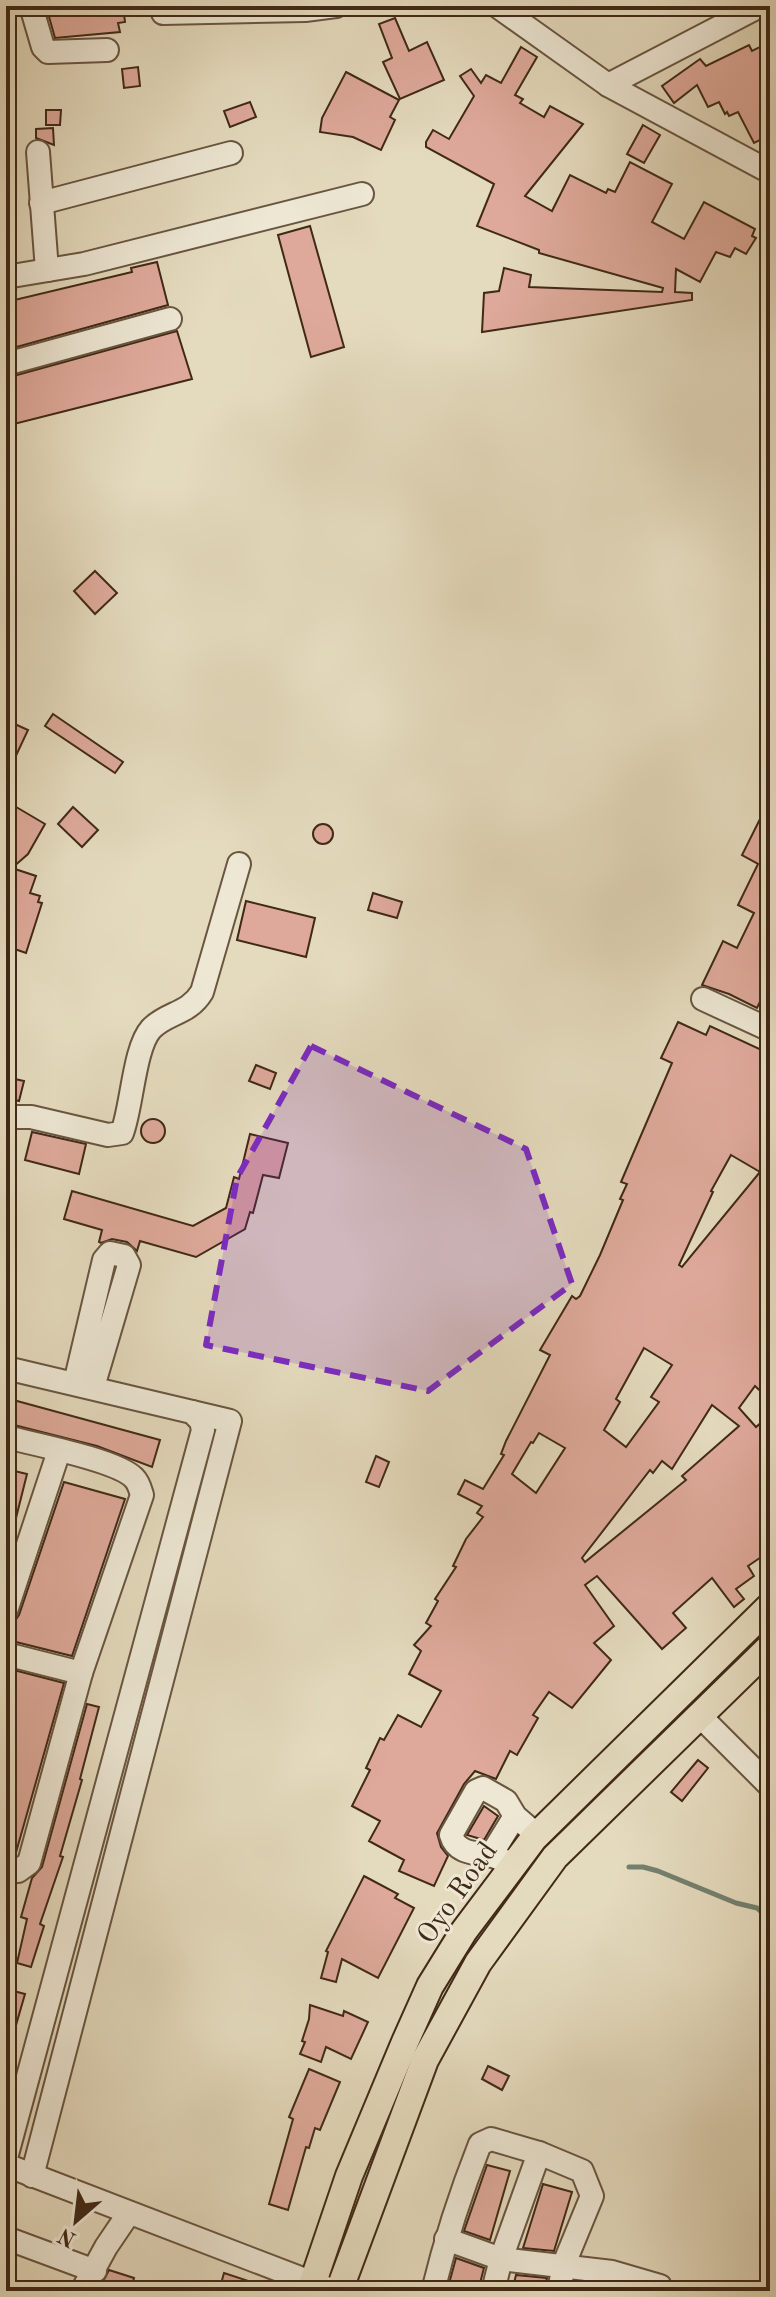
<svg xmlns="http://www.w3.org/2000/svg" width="776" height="2297" font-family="'Old Standard TT',serif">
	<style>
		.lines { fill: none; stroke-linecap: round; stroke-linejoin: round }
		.stream { stroke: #748170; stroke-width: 5 }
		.building { fill: #dea99a; stroke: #402917; stroke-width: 2; fill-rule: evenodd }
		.minor-casing { stroke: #695540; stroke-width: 26 }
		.major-casing { stroke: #402917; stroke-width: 30 }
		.minor { stroke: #ede7d4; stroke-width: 22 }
		.major { stroke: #e4dabd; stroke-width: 26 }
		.marked { fill: #7b2cbf; fill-opacity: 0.2; stroke: #7b2cbf; stroke-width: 6; stroke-dasharray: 16 10; stroke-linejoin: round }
		.labels { text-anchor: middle; stroke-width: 6; stroke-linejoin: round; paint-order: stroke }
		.street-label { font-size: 28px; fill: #402917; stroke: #ede7d4 }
	</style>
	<rect width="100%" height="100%" fill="#e4dabd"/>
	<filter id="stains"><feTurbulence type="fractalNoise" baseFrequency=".0025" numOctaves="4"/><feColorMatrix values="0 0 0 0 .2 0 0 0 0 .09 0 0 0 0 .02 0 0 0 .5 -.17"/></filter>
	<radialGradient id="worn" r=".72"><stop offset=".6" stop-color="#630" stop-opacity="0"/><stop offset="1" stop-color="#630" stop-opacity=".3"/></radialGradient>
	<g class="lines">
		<path class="stream" d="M629,1867H643L658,1871L736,1903L757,1908L770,1920"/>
	</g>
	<g class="building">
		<path d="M46,6H123L125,22L118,23L120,32L55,38Z"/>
		<path d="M395,18L409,51L427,42L444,80L400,99L383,62L392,58L379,24Z"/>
		<path d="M770,42V64L761,69L770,87V135L754,143L738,112L729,116L727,112L725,114L719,102L708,107L697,85L674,103L662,86L700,59L706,66L749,45L752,51Z"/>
		<path d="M521,47L537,57L515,95L523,99L520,103L544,117L550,106L583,124L525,196L552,211L570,175L606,193L608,189L615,192L630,162L672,184L652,222L684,239L704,202L755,229L752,236L756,238L746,254L735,248L730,257L716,252L700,282L676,269L675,292L692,293V300L482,332L484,293L499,291L504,268L531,275L529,287L662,292L663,288L539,253V250L477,226L494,184L426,147V142L433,130L449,139L474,96L460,76L471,69L481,83L486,75L501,83Z"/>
		<path d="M138,67L140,86L124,88L122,69Z"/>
		<path d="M346,72L399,100L390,117L395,120L381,150L353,137L320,132L322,118Z"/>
		<path d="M250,102L256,117L230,127L224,111Z"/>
		<path d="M46,110H61L60,125H46Z"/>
		<path d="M643,125L660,135L644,163L627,154Z"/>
		<path d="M53,128L54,145L36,138V129Z"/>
		<path d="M310,226L344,347L311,357L278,235Z"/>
		<path d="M157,262L168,305L13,348L6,319V302L132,272L131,268Z"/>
		<path d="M177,331L192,379L6,426V378Z"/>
		<path d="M95,571L117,593L95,614L74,591Z"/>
		<path d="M53,714L123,762L115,773L45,726Z"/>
		<path d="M6,720L28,730L6,777Z"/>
		<path d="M770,799V981L757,1008L729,994L702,985L723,941L737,948L754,913L738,905L758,864L742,855Z"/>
		<path d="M6,801L45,824L28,854L12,868L36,876L30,893L40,896L38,902L42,903L26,953L6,946Z"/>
		<path d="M73,807L98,830L82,847L58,824Z"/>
		<circle cx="323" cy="834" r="10"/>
		<path d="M373,893L402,902L397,918L368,910Z"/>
		<path d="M246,901L315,918L306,957L237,940Z"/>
		<path d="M678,1022L706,1035L710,1026L770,1054V1330L763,1338L767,1341L761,1348L770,1357V1400L755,1386L739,1408L756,1427L770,1415V1551L748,1566L754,1576L736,1589L744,1599L734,1607L712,1578L673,1613L686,1628L662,1649L597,1576L585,1585L614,1626L594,1643L611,1660L572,1708L549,1692L533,1715L538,1718L517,1755L510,1751L496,1779L475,1771L464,1784L437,1833L441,1847L448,1856L434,1886L399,1871L404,1860L369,1841L380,1821L352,1806L370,1770L366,1768L380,1738L384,1740L398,1715L421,1727L441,1691L409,1674L421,1651L414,1645L431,1626L426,1623L438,1601L435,1599L456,1567L453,1566L466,1539L483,1517L477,1513L482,1506L458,1494L465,1480L483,1489L504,1455L501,1454L506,1441L550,1355L540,1350L572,1296L576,1299L580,1296L600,1255L623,1200L620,1199L627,1184L621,1182L672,1063L661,1058ZM731,1155L760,1172L682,1267L679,1265L713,1192L711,1191ZM644,1348L672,1365L651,1397L659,1402L626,1447L604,1430L620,1402L616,1399ZM712,1405L739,1426L682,1476L686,1480L585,1562L582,1558L650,1470L653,1473L662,1461L672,1469ZM539,1433L565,1448L536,1493L512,1474L531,1442L533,1443Z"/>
		<path d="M256,1065L276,1073L270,1089L249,1081Z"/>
		<path d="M6,1077L24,1081L19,1101L6,1098Z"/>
		<circle cx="153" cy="1131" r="12"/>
		<path d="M32,1132L86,1144L79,1174L25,1160Z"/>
		<path d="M250,1134L288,1143L279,1178L263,1175L253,1213L250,1212L245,1229L196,1257L140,1241L137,1251L127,1242L112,1239L101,1243L99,1242L102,1230L64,1219L72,1191L193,1226L226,1208L234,1177L239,1179Z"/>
		<path d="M6,1398L160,1440L152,1467L97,1446L6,1423Z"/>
		<path d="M376,1456L389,1462L379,1487L366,1482Z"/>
		<path d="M6,1469L27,1474L11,1538L6,1537Z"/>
		<path d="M64,1482L125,1499L72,1656L8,1640L14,1622L19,1615Z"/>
		<path d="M6,1668L64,1683L15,1856L6,1855Z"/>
		<path d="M87,1704L99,1707L80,1779L82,1780L60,1856L63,1857L40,1924L44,1926L31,1967L17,1963L27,1919L21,1917L32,1878L42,1867Z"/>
		<path d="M698,1760L708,1768L682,1801L671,1792Z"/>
		<path d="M484,1806L498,1816L484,1840L467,1835Z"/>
		<path d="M364,1876L398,1894L395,1898L414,1908L378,1978L342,1959L336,1982L321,1978L328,1952L326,1951Z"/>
		<path d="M6,1989L25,1994L10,2046L6,2045Z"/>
		<path d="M310,2005L343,2016L344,2011L368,2022L351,2059L326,2047L321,2062L300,2054L305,2042L302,2041L309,2019Z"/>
		<path d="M488,2066L509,2076L502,2090L482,2079Z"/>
		<path d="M309,2069L340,2082L320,2130L315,2128L309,2148L306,2147L288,2210L269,2204L293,2119L289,2117Z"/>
		<path d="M487,2165L510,2171L490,2240L464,2231Z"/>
		<path d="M543,2184L572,2192L554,2251L523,2248Z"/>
		<path d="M456,2258L484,2268L478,2291H447Z"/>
		<path d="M109,2270L134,2278L131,2291H98Z"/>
		<path d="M224,2273L270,2288V2291H219Z"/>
		<path d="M516,2275L547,2278L544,2291H512Z"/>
	</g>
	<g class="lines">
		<g class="minor-casing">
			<g id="minor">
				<path d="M31,6L43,47L48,52L107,50"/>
				<path d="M497,6L608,85L770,172"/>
				<path d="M163,13L305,10L336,6"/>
				<path d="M608,85L760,6"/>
				<path d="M38,152L47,270"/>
				<path d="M41,203L231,153"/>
				<path d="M6,277L84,264L362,194"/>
				<path d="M6,364L170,319"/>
				<path d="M703,999L770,1030"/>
				<path d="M6,1117H31L108,1135L122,1133C132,1107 134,1048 151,1029C167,1012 188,1015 202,992L239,864"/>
				<path d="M6,1368L192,1412L201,1421L203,1430L6,2158"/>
				<path d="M75,1383L104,1260L110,1253L124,1256L129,1265L93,1387"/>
				<path d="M6,1437C33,1444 117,1460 134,1478C139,1483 140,1489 142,1495L81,1673"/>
				<path d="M6,1611L59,1451"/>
				<path d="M6,1654L81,1673L29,1863L18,1871L6,1869"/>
				<path d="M700,1716L770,1786"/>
				<path d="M491,1855L515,1816"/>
				<path d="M513,1866C506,1862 497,1856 489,1855C474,1853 456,1853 451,1835L476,1791L483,1788L506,1801L515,1816L537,1835"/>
				<path d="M6,2165L326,2288"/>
				<path d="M32,2176L230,1421L192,1412"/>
				<path d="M6,2238L95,2271"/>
				<path d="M446,2239L501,2259L612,2272L660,2286L662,2291"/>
				<path d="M82,2291L106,2247L129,2213"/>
				<path d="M433,2291C445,2241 461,2192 480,2144L491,2139L539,2153L582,2171L592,2196L564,2264L559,2291"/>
				<path d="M493,2291L501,2259L539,2153"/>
			</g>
		</g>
		<g class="major-casing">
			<g id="major">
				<path d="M310,2291L349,2176L405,2042L430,1986L464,1931L534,1838L770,1606"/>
				<path d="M339,2291L425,2060L478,1963L555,1857L770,1647"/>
			</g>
		</g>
		<use href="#minor" class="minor"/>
		<use href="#major" class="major"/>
	</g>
	<path class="marked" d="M311,1046L526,1149L572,1284L428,1391L206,1345L237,1178Z"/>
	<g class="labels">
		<g class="street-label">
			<text transform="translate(456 1892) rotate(-55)" y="10">Oyo Road</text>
		</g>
	</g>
	<rect width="776" height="2297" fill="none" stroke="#e4dabd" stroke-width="32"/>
	<rect x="8" y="8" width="760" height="2281" fill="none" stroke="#402917" stroke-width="4"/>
	<rect x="16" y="16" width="744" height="2265" fill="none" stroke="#402917" stroke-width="2"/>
	<g transform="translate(76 2221) rotate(208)" stroke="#ede7d4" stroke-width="6" paint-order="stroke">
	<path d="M0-6L14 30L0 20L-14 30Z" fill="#402917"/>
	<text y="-12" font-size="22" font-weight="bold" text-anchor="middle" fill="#402917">N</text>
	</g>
	<rect width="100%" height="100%" filter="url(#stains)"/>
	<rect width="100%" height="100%" fill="url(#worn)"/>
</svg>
